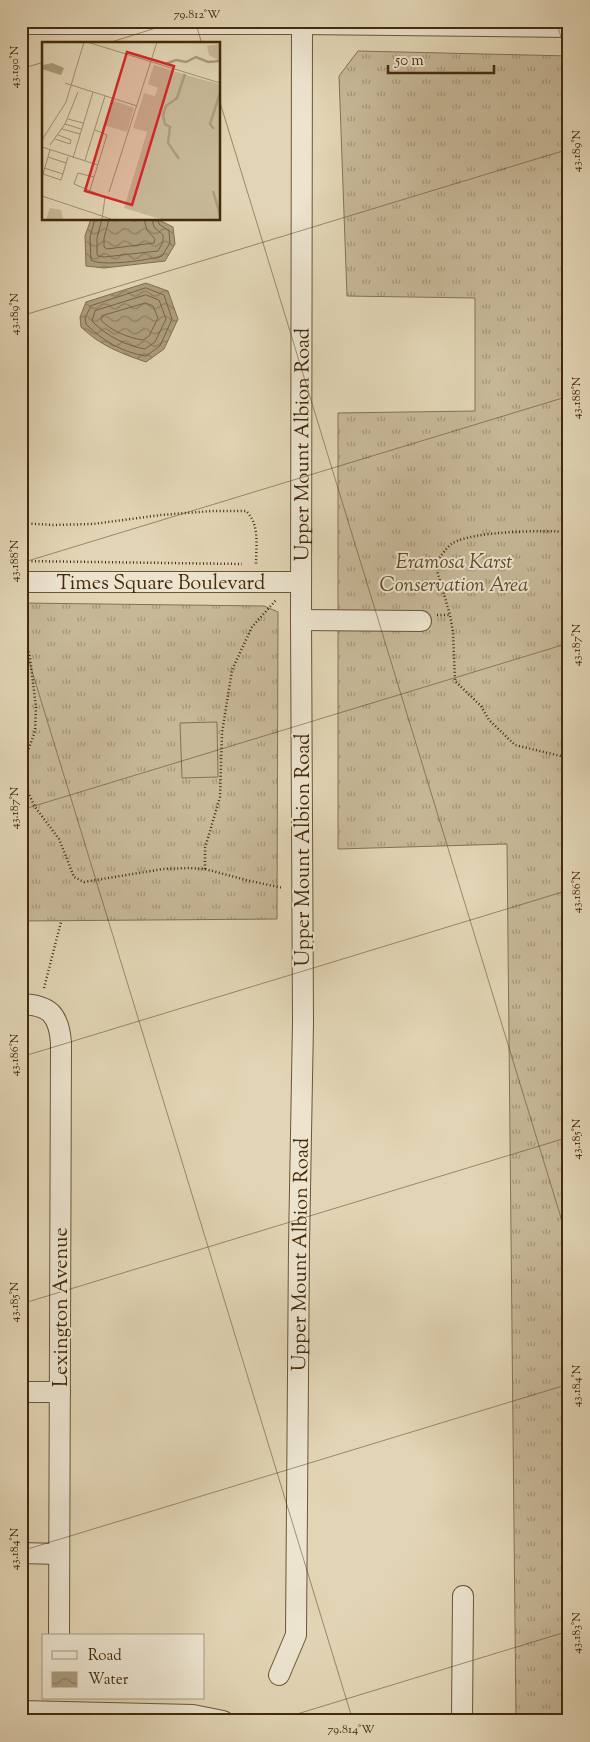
<svg xmlns="http://www.w3.org/2000/svg" width="590" height="1742" font-family="'Sorts Mill Goudy',serif">
	<style>
		.grass { fill: url(#grass-tufts); stroke: #857252 }
		.pitch { fill: #c7b898; stroke: #857252 }
		.water { fill: url(#water-waves); stroke: #826e4e }
		.lines { fill: none; stroke-linecap: round; stroke-linejoin: round }
		.shore { stroke: #786343; stroke-width: 1 }
		.minor-casing { stroke: #6b5636; stroke-width: 22 }
		.path { stroke: #432b0b; stroke-width: 2.5; stroke-dasharray: 1 2.5; stroke-linecap: butt }
		.minor { stroke: #ece4cf; stroke-width: 20 }
		.ticks { fill: none; stroke: #432b0b; stroke-width: 1; stroke-opacity: 0.45 }
		.labels { text-anchor: middle; stroke-width: 4; stroke-linejoin: round; paint-order: stroke }
		.street-label { font-size: 20px; fill: #432b0b; stroke: #ece4cf }
		.park-label { font-size: 20px; font-style: italic; fill: #5d4727; stroke: #ece4cf }
		.inset-river { fill: none; stroke: #ac9b7b; stroke-width: 2.5 }
		.inset-road { fill: none; stroke: #a29171; stroke-width: 1 }
		.view { fill: #d62828; fill-opacity: 0.15; stroke: #d62828; stroke-width: 2.5 }
		.inset-edge { fill: none; stroke: #432b0b; stroke-width: 2.5 }
		.neatline { fill: none; stroke: #432b0b; stroke-width: 2 }
		.ticks-label { font-size: 12px; text-anchor: middle; fill: #432b0b }
	</style>
	<defs>
		<pattern id="grass-tufts" width="24" height="20" patternUnits="userSpaceOnUse" patternTransform="scale(1.25)"><rect width="24" height="20" fill="#c7b898"/><path d="M3 7l-1-3M5 7V3M7 7l1-3M15 17l-1-3M17 17v-4M19 17l1-3" fill="none" stroke="#a3967a"/></pattern>
		<pattern id="water-waves" width="16" height="10" patternUnits="userSpaceOnUse" patternTransform="scale(1.25)"><rect width="16" height="10" fill="#ac9b7b"/><path d="M0 5q4-4 8 0t8 0" fill="none" stroke="#8e7f63"/></pattern>
	</defs>
	<rect width="100%" height="100%" fill="#e2d5b5"/>
	<filter id="stains"><feTurbulence type="fractalNoise" baseFrequency=".004" numOctaves="4"/><feColorMatrix values="0 0 0 0 .2 0 0 0 0 .09 0 0 0 0 .02 0 0 0 .5 -.17"/></filter>
	<radialGradient id="worn" r=".72"><stop offset=".6" stop-color="#630" stop-opacity="0"/><stop offset="1" stop-color="#630" stop-opacity=".3"/></radialGradient>
	<g class="grass">
		<path d="M358,51L569,56V1721H516L507,844L338,849V413L475,411V298L347,296L339,76Z"/>
		<path d="M21,603L264,606L278,612L277,919L21,921Z"/>
	</g>
	<path class="pitch" d="M217,722L218,777L182,778L180,723Z"/>
	<g class="water">
		<path d="M91,219H157L173,227L175,244L165,261L104,268L86,266L85,236Z"/>
		<path d="M146,283L168,291L178,319L164,349L146,362C120,353 101,346 81,327L80,317L86,302Z"/>
	</g>
	<g class="lines">
		<g class="shore">
			<path d="M95,219L90,237L91,260C102,267 148,260 162,256L170,243L169,231L159,224L158,219"/>
			<path d="M102,219L97,238V254L98,256L104,257L158,251L163,242V235L154,227L152,219"/>
			<path d="M109,219L104,238V247L107,249L154,243L155,239L147,230L144,219"/>
			<path d="M146,288L164,295L172,319L160,346L146,356C124,353 101,340 86,324L85,318L91,306Z"/>
			<path d="M146,295L159,300L166,319L155,342L145,349C126,346 105,335 92,321L95,311Z"/>
			<path d="M146,303L153,306L158,318L149,336L143,340C129,338 111,331 101,320L102,316Z"/>
		</g>
		<g class="minor-casing">
			<g id="minor">
				<path d="M21,24H302L569,27"/>
				<path id="s1" d="M21,582H301"/>
				<path d="M301,620L421,621"/>
				<path d="M21,1004C49,1005 59,1014 61,1043L59,1636"/>
				<path d="M21,1392H60"/>
				<path d="M21,1553L59,1554"/>
				<path id="s2" d="M279,1675L296,1635L299,1245L303,1023L301,620L302,21"/>
				<path d="M21,1711L193,1715L223,1721"/>
				<path d="M462,1721L463,1596"/>
			</g>
		</g>
		<g class="path">
			<path d="M21,523L53,525L93,524L161,515L211,511H246C260,524 256,546 256,564"/>
			<path d="M569,532C544,530 473,531 453,543C446,547 440,558 435,564L450,615L453,632L455,681L481,706L489,720L515,745L569,758"/>
			<path d="M21,561L242,564"/>
			<path d="M437,615H450"/>
			<path d="M21,621L30,658L36,707L35,731L24,762V779L26,788L35,807L59,839L74,877L84,882L163,869L189,868L205,869L246,880L283,888"/>
			<path d="M205,869V848L220,797L222,733L232,670L252,627L276,600"/>
			<path d="M44,988L61,922"/>
		</g>
		<use href="#minor" class="minor"/>
	</g>
	<path class="ticks" d="M195,21L202,44M556,21L569,62M105,44L178,21M21,69L44,62M219,99L569,1244M21,316L569,149M21,563L569,396M21,635L353,1721M21,810L569,643M21,1057L569,890M21,1304L569,1137M21,1551L569,1384M274,1721L569,1631"/>
	<g class="labels">
		<g class="street-label">
			<text dy="7" stroke="none"><textPath href="#s2" startOffset="1234">Upper Mount Albion Road</textPath></text>
			<text dy="7" stroke="none"><textPath href="#s1" startOffset="140">Times Square Boulevard</textPath></text>
			<text transform="translate(302 850) rotate(-90)" y="7">Upper Mount Albion Road</text>
			<text dy="7" stroke="none"><textPath href="#s2" startOffset="424">Upper Mount Albion Road</textPath></text>
			<text transform="translate(60 1307) rotate(-90)" y="7">Lexington Avenue</text>
		</g>
		<g class="park-label">
			<text x="454" y="568">Eramosa Karst<tspan x="454" dy="23">Conservation Area</tspan></text>
		</g>
	</g>
	<g transform="translate(42 42)">
		<rect width="178" height="178" fill="#e2d5b5"/>
		<path d="M112,23L177,43V177H118L82,166L105,90L91,86L102,51L113,54L116,46L106,42ZM70,58L92,66L85,90L62,83Z" fill="#c7b898"/>
		<path d="M134,31L177,42V125L157,120L151,135L130,129L101,133L105,117L130,115L139,103L135,101L129,75L125,74Z" fill="#c7b898"/>
		<path d="M177,2V18H176L167,13L165,4ZM8,166L19,168L21,177H4Z" fill="#c7b898"/>
		<path d="M10,21L22,26L19,33L0,27L1,23Z" fill="#ac9b7b"/>
		<path class="inset-river" d="M123,22L134,18L144,20L154,15L166,20L178,19M172,87L168,82L178,51M137,117L126,101L128,85L123,82L121,73L124,64L135,56L143,32M171,149L178,172"/>
		<path class="inset-road" d="M45,0L178,41M23,41L95,64M26,77L41,81M23,82L39,87M20,87L38,92M13,97L28,102L29,98L16,93M0,98L24,60L42,0M8,103L23,82L36,50M0,105L56,123M8,108L1,132L19,138L26,115M6,115L24,121M31,116L51,50M43,118L63,54M2,126L21,132M52,135L36,131L32,142L63,155L60,177M48,148L65,93L53,88M67,150L115,0M0,154L69,177"/>
		<path class="view" d="M85,10L132,24L90,163L43,149Z"/>
		<rect width="178" height="178" class="inset-edge"/>
	</g>
	<rect width="590" height="1742" fill="none" stroke="#e2d5b5" stroke-width="55"/>
	<rect x="42" y="1634" width="162" height="65" fill="#ece4cf" stroke="#a89a81"/>
	<rect x="52" y="1651" width="25" height="8" fill="#ece4cf" stroke="#a89a81"/>
	<text x="88" y="1660" font-size="15" fill="#432b0b">Road</text>
	<rect x="52" y="1672" width="25" height="15" fill="url(#water-waves)" stroke="#a89a81"/>
	<text x="88" y="1684" font-size="15" fill="#432b0b">Water</text>
	<path d="M388 65v8h106v-8" fill="none" stroke="#432b0b" stroke-width="2.5"/>
	<text x="395" y="65" font-size="15" fill="#432b0b" stroke="#ece4cf" stroke-width="4" paint-order="stroke">50 m</text>
	<rect x="28" y="28" width="534" height="1686" class="neatline"/>
	<g class="ticks-label">
		<text x="197" y="18">79.812°W</text>
		<text transform="translate(14 67) rotate(-90)" y="4">43.190°N</text>
		<text transform="translate(576 151) rotate(-90)" y="4">43.189°N</text>
		<text transform="translate(14 314) rotate(-90)" y="4">43.189°N</text>
		<text transform="translate(576 398) rotate(-90)" y="4">43.188°N</text>
		<text transform="translate(14 561) rotate(-90)" y="4">43.188°N</text>
		<text transform="translate(576 645) rotate(-90)" y="4">43.187°N</text>
		<text transform="translate(14 808) rotate(-90)" y="4">43.187°N</text>
		<text transform="translate(576 892) rotate(-90)" y="4">43.186°N</text>
		<text transform="translate(14 1055) rotate(-90)" y="4">43.186°N</text>
		<text transform="translate(576 1139) rotate(-90)" y="4">43.185°N</text>
		<text transform="translate(14 1302) rotate(-90)" y="4">43.185°N</text>
		<text transform="translate(576 1386) rotate(-90)" y="4">43.184°N</text>
		<text transform="translate(14 1549) rotate(-90)" y="4">43.184°N</text>
		<text transform="translate(576 1633) rotate(-90)" y="4">43.183°N</text>
		<text x="351" y="1733">79.814°W</text>
	</g>
	<rect width="100%" height="100%" filter="url(#stains)"/>
	<rect width="100%" height="100%" fill="url(#worn)"/>
</svg>
